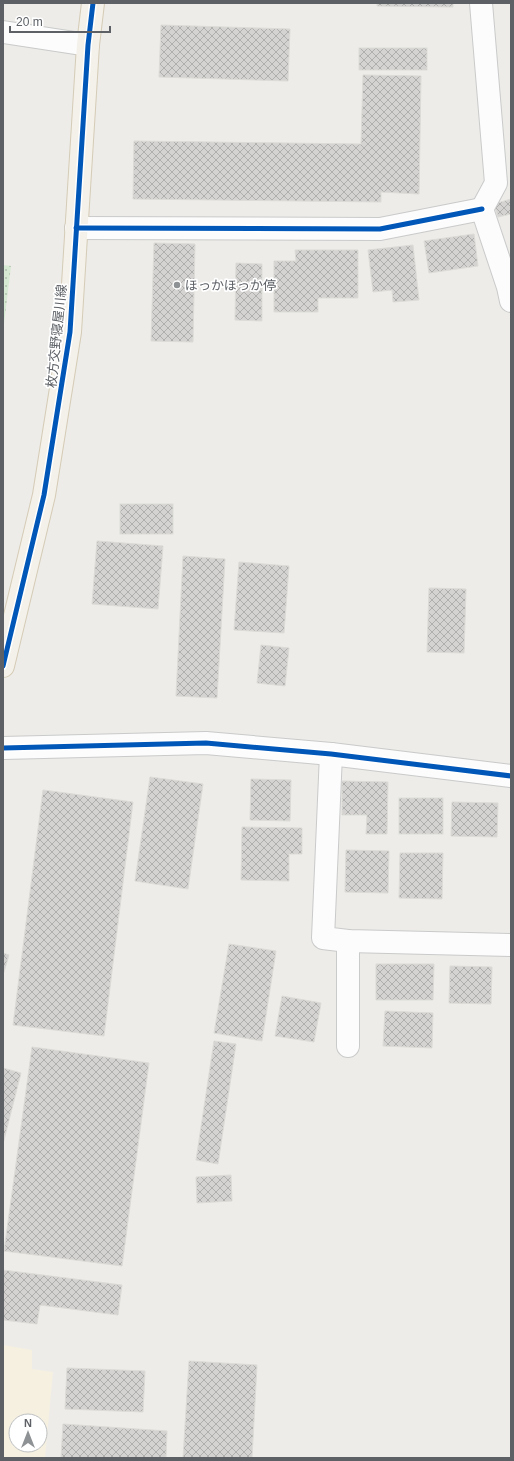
<svg xmlns="http://www.w3.org/2000/svg" width="514" height="1461" font-family="Helvetica,'Noto Sans JP',sans-serif">
	<style>
		.commercial { fill: #f6f0e1; fill-rule: evenodd }
		.park { fill: url(#park-dots) }
		.building { fill: url(#building-cross-hatch); stroke: #dcdbd7 }
		.lines { fill: none; stroke-linecap: round; stroke-linejoin: round }
		.street-casing { stroke: #c9caca; stroke-width: 24 }
		.primary-casing { stroke: #d5cbb6; stroke-width: 24 }
		.street { stroke: #fcfcfc; stroke-width: 22 }
		.primary { stroke: #f3f1e9; stroke-width: 22 }
		.cycleway-casing { stroke: #fff; stroke-width: 8 }
		.cycleway { stroke: #0057b8; stroke-width: 5 }
		.poi-dot { fill: #8f9294; stroke: #fff; stroke-width: 1.5 }
		.labels { text-anchor: middle; stroke-width: 3.5; stroke-linejoin: round; paint-order: stroke }
		.poi-label { font-size: 13px; fill: #5d6166; stroke: #fff; text-anchor: start }
		.street-label { font-size: 13px; fill: #5d6166; stroke: #fff }
	</style>
	<defs>
		<pattern id="park-dots" width="8" height="8" patternUnits="userSpaceOnUse"><rect width="8" height="8" fill="#d6e9d3"/><path d="M2 2h.1M6 6h.1" fill="none" stroke="#b1c0af" stroke-width="1.8" stroke-linecap="round"/></pattern>
		<pattern id="building-cross-hatch" width="8" height="8" patternUnits="userSpaceOnUse"><rect width="8" height="8" fill="#d4d3d1"/><path d="M0 0l8 8M0 8l8-8" fill="none" stroke="#afafad"/></pattern>
	</defs>
	<rect width="100%" height="100%" fill="#edece8"/>
	<path class="commercial" d="M3,1345L32,1350V1369L53,1372L45,1458H3ZM16,1421H40V1445H16Z"/>
	<path class="park" d="M3,265L11,266L3,332Z"/>
	<g class="building">
		<path d="M377,3H453V7L377,6Z"/>
		<path d="M161,25L290,29L288,81L159,77Z"/>
		<rect x="359" y="48" width="68" height="22"/>
		<path d="M363,75L421,76L419,194L381,192V202L133,199L134,141L361,144Z"/>
		<path d="M511,199V214L498,217L494,204Z"/>
		<path d="M474,234L478,266L429,273L424,241Z"/>
		<path d="M154,243L195,244L193,342L151,341Z"/>
		<path d="M413,245L419,300L393,302L392,290L373,292L368,250Z"/>
		<path d="M295,250H358V298H318V312H274V261H296Z"/>
		<path d="M236,263L262,264V321L235,320Z"/>
		<rect x="120" y="504" width="53" height="30"/>
		<path d="M97,541L163,546L158,609L92,604Z"/>
		<path d="M183,556L225,559L217,698L176,696Z"/>
		<path d="M239,562L289,566L284,633L234,630Z"/>
		<path d="M429,588L466,589L464,653L427,652Z"/>
		<path d="M261,645L289,648L285,686L257,683Z"/>
		<path d="M150,777L203,784L188,889L135,881Z"/>
		<path d="M251,779L291,780L290,821L250,820Z"/>
		<path d="M342,781L388,782L387,834H366L367,815H342Z"/>
		<path d="M43,790L133,802L104,1036L13,1025Z"/>
		<rect x="399" y="798" width="44" height="36"/>
		<path d="M452,802L498,803L497,837L451,836Z"/>
		<path d="M242,827L302,828V854H289V881L241,880Z"/>
		<path d="M346,850L389,851L388,893L345,892Z"/>
		<path d="M400,853H443L442,899L399,898Z"/>
		<path d="M229,944L276,951L262,1041L214,1033Z"/>
		<path d="M3,953L9,955L3,975Z"/>
		<path d="M376,964H434L433,1000H376Z"/>
		<path d="M450,966L492,967L491,1004L449,1003Z"/>
		<path d="M282,996L321,1003L314,1042L275,1036Z"/>
		<path d="M385,1011L433,1013L432,1048L383,1046Z"/>
		<path d="M214,1041L236,1044L218,1164L196,1160Z"/>
		<path d="M32,1047L149,1063L122,1266L4,1251Z"/>
		<path d="M3,1068L21,1073L3,1144Z"/>
		<path d="M231,1175L232,1201L197,1203L196,1177Z"/>
		<path d="M3,1270L122,1285L118,1315L40,1305L37,1324L3,1320Z"/>
		<path d="M189,1361L257,1365L252,1458H183Z"/>
		<path d="M67,1368L145,1371L143,1412L65,1409Z"/>
		<path d="M63,1424L167,1431L166,1458H61Z"/>
	</g>
	<g class="lines">
		<g class="street-casing">
			<g id="street">
				<path d="M481,3L496,183L482,209L508,287L511,301"/>
				<path d="M3,32L88,45"/>
				<path d="M76,228L380,229L482,209"/>
				<path d="M3,748L206,743L331,754L511,776"/>
				<path d="M331,754L323,938L348,941L511,945"/>
				<path d="M348,941V1046"/>
			</g>
		</g>
		<g class="primary-casing">
			<path id="primary" d="M3,666L44,495L70,332L88,45L93,3"/>
		</g>
		<use href="#street" class="street"/>
		<use href="#primary" class="primary"/>
		<g class="cycleway-casing">
			<g id="cycleway">
				<path d="M76,228L380,229L482,209"/>
				<path d="M3,666L44,495L70,332L88,45L93,3"/>
				<path d="M3,748L206,743L331,754L511,776"/>
			</g>
		</g>
		<use href="#cycleway" class="cycleway"/>
	</g>
	<circle class="poi-dot" cx="177" cy="285" r="4"/>
	<g class="labels">
		<g class="poi-label">
			<text x="185" y="290">ほっかほっか停</text>
		</g>
		<g class="street-label">
			<text transform="translate(56 336) rotate(-84)" y="5">枚方交野寝屋川線</text>
		</g>
	</g>
	<rect width="514" height="1461" fill="none" stroke="#5d6166" stroke-width="8"/>
	<g transform="translate(28 1433)"><circle r="19" fill="#ffffff" stroke="#bec0c2"/>
	<path d="M0-3L7 15L0 10L-7 15Z" fill="#8f9294"/>
	<text y="-6" font-size="11" font-weight="bold" text-anchor="middle" fill="#5d6166">N</text>
	</g>
	<path d="M10 26v6h100v-6" fill="none" stroke="#5d6166" stroke-width="2"/>
	<text x="16" y="26" font-size="12" fill="#5d6166" stroke="#ffffff" stroke-width="3" paint-order="stroke">20 m</text>
</svg>
